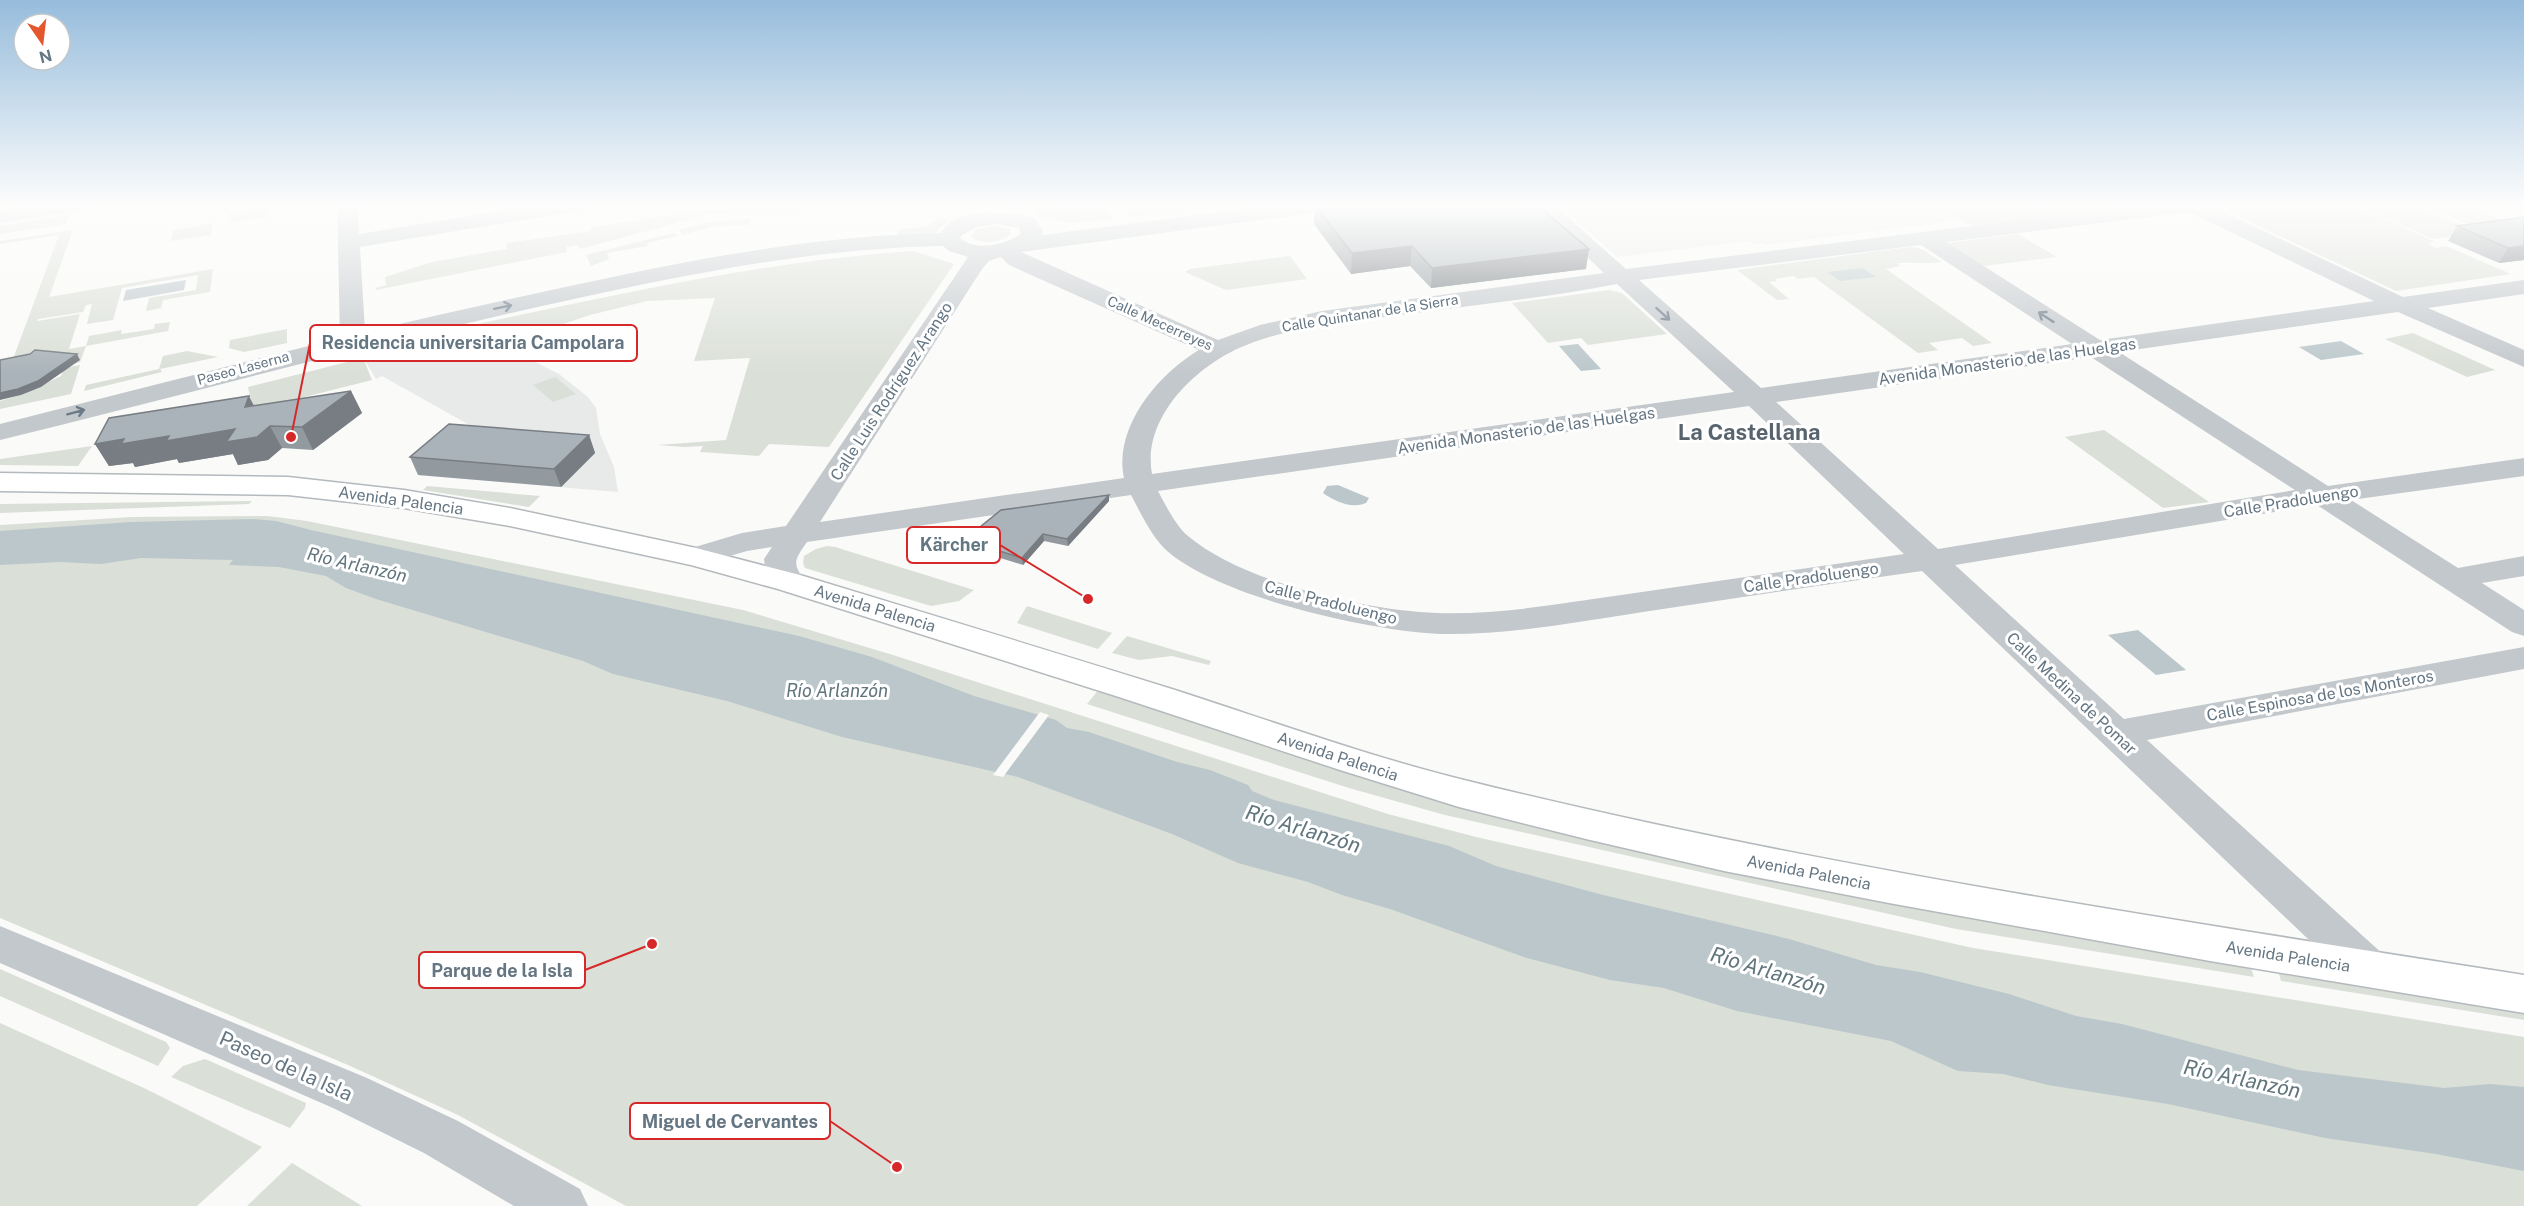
<svg xmlns="http://www.w3.org/2000/svg" width="2524" height="1206" font-family="'Public Sans',sans-serif">
	<style>
		.built { fill: #e8e9e9 }
		.green { fill: #dadfd7 }
		.water { fill: #bbc7cb }
		.pier { fill: #fafaf8 }
		.lines { fill: none; stroke-linecap: round; stroke-linejoin: round }
		.trunk-casing { stroke: #b4b9bd; stroke-width: 3 }
		.minor { fill: #c3c8cc; fill-rule: evenodd }
		.trunk { fill: #fff; fill-rule: evenodd }
		.wall { fill: #929a9f }
		.shaded-wall { fill: #777d82 }
		.building { fill: #aab3b9; stroke: #777d82; stroke-width: 1.5 }
		.oneway { stroke: #6a7a87 }
		.labels { text-anchor: middle; stroke-width: 6; stroke-linejoin: round; paint-order: stroke }
		.far-street-label { font-size: 14px; fill: #657683; stroke: #fff }
		.street-label { font-size: 16px; fill: #657683; stroke: #fff }
		.water-label { font-size: 18px; font-style: italic; fill: #60757c; stroke: #fff }
		.near-street-label { font-size: 20px; fill: #657683; stroke: #fff }
		.near-water-label { font-size: 21px; font-style: italic; fill: #60757c; stroke: #fff }
		.district-label { font-size: 22px; font-weight: bold; fill: #57646e; stroke: #fff }
		.leader { fill: none; stroke: #d62828; stroke-width: 2 }
		.callout-dot { fill: #d62828; stroke: #fff; stroke-width: 2 }
		.callout { fill: #fff; stroke: #d62828; stroke-width: 2 }
		.callout-label { font-size: 18px; text-anchor: middle; font-weight: bold; fill: #657683 }
	</style>
	<rect width="100%" height="100%" fill="#fafaf8"/>
	<g class="built">
		<path d="M1559,205H2140L1971,227L1959,220L1766,245L1763,243L1754,244L1749,241L1617,257Z"/>
		<path d="M467,328L559,374L588,397L596,408L600,434L614,467L618,492L418,475L473,427L382,376L376,379L362,356Z"/>
	</g>
	<g class="green">
		<path d="M751,205H797L801,211L710,214L580,249L577,245L566,247L567,252L376,290V288L386,285L385,277L432,262L507,249L506,243L591,231V228L712,208Z"/>
		<path d="M1032,205H1066L1071,216L1102,213L1098,205H1106L1113,219L1070,223L1039,216Z"/>
		<path d="M1168,205H1205L1207,207L1130,217L1126,209Z"/>
		<path d="M1938,205H2120L2125,207L1975,227Z"/>
		<path d="M2233,205H2352L2436,242L2427,243L2436,248L2446,246L2511,274L2396,291L2218,207Z"/>
		<path d="M2355,205H2415L2480,233L2433,239Z"/>
		<path d="M2422,205H2466L2505,221L2472,226Z"/>
		<path d="M267,206L266,217L228,223L230,212Z"/>
		<path d="M69,215L66,224L0,234V226Z"/>
		<path d="M942,216L948,222L937,230V235H898L897,230L927,226Z"/>
		<path d="M752,219L748,225L713,226L683,235L678,230L713,221Z"/>
		<path d="M213,223L211,235L171,241L173,230Z"/>
		<path d="M994,226L1010,229V235C999,243 982,245 971,237L976,229Z"/>
		<path d="M73,230L49,297L213,269L210,292L163,300L161,308L146,311L149,298L196,290L198,275L122,288L113,320L87,324L92,304L86,305L83,312L38,319L37,321L80,314L69,349L86,346L89,336L122,330L121,334L154,329L155,324L170,322L168,331L86,346L80,362L68,365L13,359L59,235L0,244V241Z"/>
		<path d="M674,233L678,236L647,243L648,246L607,253L609,259L591,266L586,255Z"/>
		<path d="M2018,234L2057,257L1983,266L1947,243Z"/>
		<path d="M1910,247L1922,249L1942,262C1927,264 1914,262 1898,263L1900,266L1886,269L1992,343L1973,346L1962,338L1929,343L1938,350L1918,353L1814,277L1797,279L1794,276L1775,279L1777,281L1769,282L1789,299L1777,300L1737,270Z"/>
		<path d="M913,251L954,264L829,447L769,444L759,456L700,452L703,446L684,447L658,445L726,440L750,358L694,361L715,298L647,301L590,315L501,345L467,328L482,323C625,293 767,261 913,251Z"/>
		<path d="M1290,256L1307,279L1226,290L1185,272L1190,269Z"/>
		<path d="M1609,290L1622,293L1667,334L1588,345L1581,338L1548,343L1512,303Z"/>
		<path d="M287,329V343L244,352L229,348L230,340Z"/>
		<path d="M2413,333L2495,370L2467,377L2385,339Z"/>
		<path d="M187,351L218,357L160,369L162,372L84,391L86,385L159,369L163,356Z"/>
		<path d="M363,358L372,380L253,410L248,387Z"/>
		<path d="M80,365L71,394L0,409V401L21,395L61,376L64,368Z"/>
		<path d="M555,377L576,394L553,402L533,385Z"/>
		<path d="M2104,430L2209,502L2163,508L2065,437Z"/>
		<path d="M92,446L78,466L0,465V459Z"/>
		<path d="M427,486L540,496L529,507L423,490Z"/>
		<path d="M252,501L249,504L0,513V504Z"/>
		<path d="M267,516L307,521L743,610L893,655L1388,814L1476,837L1973,948L2524,1037V1206H626L458,1115L348,1065L0,918V525L133,517Z"/>
		<path d="M827,546L835,547L974,590L959,601L931,606L805,568L803,563L804,556L816,549Z"/>
		<path d="M1027,606L1112,633L1098,649L1017,623Z"/>
		<path d="M1127,636L1211,661L1209,665L1172,656L1139,660L1112,653Z"/>
		<path d="M1100,688L1302,752L2247,957L2254,977L1956,929L1445,815L1349,788L1087,704Z"/>
		<path d="M2276,963L2524,1003V1020L2281,981Z"/>
		<path d="M0,969L166,1042L170,1048L158,1066L0,996Z"/>
		<path d="M0,1023L146,1089L262,1147L197,1206H0Z"/>
		<path d="M205,1059L306,1103L305,1108L290,1128L171,1077L183,1066Z"/>
		<path d="M292,1163L362,1206H247Z"/>
	</g>
	<g class="water">
		<path d="M1066,205H1098L1102,213L1071,217Z"/>
		<path d="M1863,268L1876,277L1840,281L1827,272Z"/>
		<path d="M186,280L184,290L123,301L126,290Z"/>
		<path d="M2341,341L2364,354L2321,360L2299,347Z"/>
		<path d="M1578,344L1601,369L1581,371L1559,346Z"/>
		<path d="M1338,485L1369,498L1366,503C1351,509 1336,502 1323,493L1327,486Z"/>
		<path d="M254,519L276,521L311,530L799,636L872,657L974,696L1056,720L1067,728L1089,732L1177,762L1210,770L1248,785L1252,791L1274,800L1449,846L1496,866L1599,894L1789,939L1876,965L1920,972L2009,994L2076,1016L2122,1024L2298,1070L2444,1088L2490,1084L2524,1087V1171L2436,1154L2325,1138L2168,1104L2048,1085L2003,1074L1958,1071L1891,1041L1737,1011L1664,988L1610,980L1527,958L1390,909L1342,895L1308,882L1238,863L1172,834L1018,777L842,737L727,701L613,674L583,661L376,599L346,588L326,576L279,567L229,565L233,560L141,558L101,564L60,562L0,565V531L131,522Z"/>
		<path d="M2138,630L2186,670L2156,675L2108,635Z"/>
	</g>
	<path class="pier" d="M1040,712L1049,715L1003,777L993,775Z"/>
	<g class="lines">
		<g class="trunk-casing">
			<path id="trunk" d="M0,473L288,477L404,490L510,508L696,548L800,575C925,613 1051,651 1175,690C1271,721 1367,756 1464,780C1813,867 2169,919 2524,975V1013L2210,961L1889,903L1724,871L1586,839L1459,807L1340,770L1119,697L778,589L691,565L510,526L404,508L288,495L0,491Z"/>
		</g>
		<g class="minor">
			<path d="M37,205H89L86,209L79,211L0,223V211Z"/>
			<path d="M337,205H357L359,234L538,205H587L584,209L577,211L360,247L365,332C450,312 536,293 622,275C727,253 833,235 941,233C956,205 1008,212 1034,218L1043,231L1042,235L1276,205H1337L1334,209L1327,211L1021,252L1218,340L1260,325L1322,311L1604,273L1532,205H1554L1626,269L2141,205H2209L2403,297L2524,280V294L2428,308L2524,350V367L2398,312L2119,352L2328,486L2524,458V476L2351,500L2458,568L2524,556V576L2482,583L2524,610V636L2512,632L2317,505L1955,565L2124,719L2524,647V669L2147,740L2385,956L2391,969L2385,982L2369,987L2353,982L1922,571C1829,584 1736,598 1643,612C1578,622 1514,634 1449,634C1379,634 1216,597 1165,549C1151,535 1140,512 1131,495L807,542C794,561 792,562 805,582L800,589L789,592L778,589L766,574L764,559L772,547L747,551L696,566L685,564L680,557L685,550L742,533L786,526L968,257L949,251L943,246C815,248 690,274 565,301C375,342 188,394 0,440V424L340,338ZM2189,212L2374,301L2100,340L1946,242ZM996,224L1019,228L1021,234C1004,245 977,252 960,238L962,235L977,227ZM1921,245L2072,344L1761,388L1639,280ZM1001,257L1009,265L1199,350C1158,374 1113,428 1124,478L820,522L982,269L989,261ZM1617,284L1734,392L1152,474C1142,419 1193,369 1239,348C1285,328 1337,323 1386,317C1463,306 1540,299 1617,284ZM2091,357L2295,490L1938,549L1776,402ZM1749,406L1904,554C1815,567 1725,580 1635,593C1569,602 1504,615 1437,613C1367,611 1242,582 1188,536C1176,526 1166,506 1158,491Z"/>
			<path d="M0,926L367,1078L458,1121L580,1189L588,1206H514L424,1153L333,1108L0,963Z"/>
		</g>
		<use href="#trunk" class="trunk"/>
	</g>
	<g class="wall">
		<path d="M1315,205H1537L1586,269L1431,288L1410,266L1351,274L1314,224Z"/>
		<path d="M2524,217V260L2499,263L2448,241L2457,226Z"/>
		<path d="M351,391L362,413L313,450L282,448L268,460L238,465L233,454L179,463L177,459L135,467L133,463L109,466L95,444L254,406Z"/>
		<path d="M589,435L595,453L561,487L418,475L410,457Z"/>
		<path d="M1109,501L1068,546L1044,541L1023,565L965,547L964,540Z"/>
	</g>
	<g class="shaded-wall">
		<path d="M1412,246L1410,266L1351,274L1352,253Z"/>
		<path d="M2524,246V260L2499,263L2508,248Z"/>
		<path d="M1589,249L1586,269L1431,288L1432,268Z"/>
		<path d="M77,354L80,360L41,387L21,395L0,400V393Z"/>
		<path d="M351,391L362,413L313,450L302,427Z"/>
		<path d="M249,396L260,418L245,407Z"/>
		<path d="M270,426L282,448L268,460L238,465L233,454L179,463L177,459L135,467L133,463L109,466L95,444L124,439Z"/>
		<path d="M589,435L595,453L561,487L554,469Z"/>
		<path d="M1109,495V501L1068,546L1067,539Z"/>
		<path d="M1043,534L1044,541L1023,565L1022,558Z"/>
	</g>
	<g class="building">
		<path d="M1315,205H1537L1589,249L1432,268L1412,246L1352,253Z"/>
		<path d="M2524,217V246L2508,248L2457,226Z"/>
		<path d="M35,350L77,354L38,381L18,389L0,393V360L30,354Z"/>
		<path d="M351,391L302,427L270,426L257,437L226,442L235,429L166,441L169,436L121,444L124,439L95,444L109,418L249,396L245,407Z"/>
		<path d="M449,424L589,435L554,469L410,457Z"/>
		<path d="M1109,495L1067,539L1043,534L1022,558L964,540L1001,510Z"/>
	</g>
	<defs><path id="oneway-shaft" d="M-6 0H5M1.5-3L5.5 0L1.5 3" fill="none" stroke-width="1.6" stroke-linecap="round" stroke-linejoin="round" transform="scale(1.5)"/></defs>
	<g class="oneway">
		<use href="#oneway-shaft" transform="translate(503 307) rotate(-12)"/>
		<use href="#oneway-shaft" transform="translate(1663 314) rotate(42)"/>
		<use href="#oneway-shaft" transform="translate(2046 317) rotate(-147)"/>
		<use href="#oneway-shaft" transform="translate(76 412) rotate(-15)"/>
	</g>
	<linearGradient id="sky" x2="0" y2="1"><stop stop-color="#96bcdc"/><stop offset="0.55" stop-color="#fdfdfc"/><stop offset="1" stop-color="#fdfdfc" stop-opacity="0"/></linearGradient>
	<rect width="2524" height="374" fill="url(#sky)"/>
	<g class="labels">
		<g class="far-street-label">
			<text transform="translate(1370 313) rotate(-9)" y="5">Calle Quintanar de la Sierra</text>
			<text transform="translate(1160 323) rotate(24)" y="5">Calle Mecerreyes</text>
			<text transform="translate(243 368) rotate(-15)" y="5">Paseo Laserna</text>
		</g>
		<g class="street-label">
			<text transform="translate(2007 361) rotate(-8)" y="6">Avenida Monasterio de las Huelgas</text>
			<text transform="translate(891 391) rotate(-57)" y="6">Calle Luis Rodríguez Arango</text>
			<text transform="translate(1526 430) rotate(-8)" y="6">Avenida Monasterio de las Huelgas</text>
			<text transform="translate(401 500) rotate(8)" y="6">Avenida Palencia</text>
			<text transform="translate(2291 501) rotate(-9)" y="6">Calle Pradoluengo</text>
			<text transform="translate(1811 577) rotate(-8)" y="6">Calle Pradoluengo</text>
			<text transform="translate(1331 602) rotate(14)" y="6">Calle Pradoluengo</text>
			<text transform="translate(875 608) rotate(17)" y="6">Avenida Palencia</text>
			<text transform="translate(2072 693) rotate(43)" y="6">Calle Medina de Pomar</text>
			<text transform="translate(2320 695) rotate(-10)" y="6">Calle Espinosa de los Monteros</text>
			<text transform="translate(1338 756) rotate(18)" y="6">Avenida Palencia</text>
			<text transform="translate(1809 872) rotate(11)" y="6">Avenida Palencia</text>
			<text transform="translate(2288 956) rotate(9)" y="6">Avenida Palencia</text>
		</g>
		<g class="water-label">
			<text transform="translate(357 565) rotate(13)" y="6">Río Arlanzón</text>
			<text x="837" y="697">Río Arlanzón</text>
		</g>
		<g class="near-street-label">
			<text transform="translate(286 1066) rotate(24)" y="7">Paseo de la Isla</text>
		</g>
		<g class="near-water-label">
			<text transform="translate(1303 829) rotate(17)" y="7">Río Arlanzón</text>
			<text transform="translate(1768 971) rotate(17)" y="7">Río Arlanzón</text>
			<text transform="translate(2242 1079) rotate(12)" y="7">Río Arlanzón</text>
		</g>
		<g class="district-label">
			<text x="1749" y="440">La Castellana</text>
		</g>
	</g>
	<path class="leader" d="M291 437L310 343M1088 599L1000 545M652 944L585 970M897 1167L830 1121"/>
	<g class="callout-dot">
		<circle cx="291" cy="437" r="6"/>
		<circle cx="1088" cy="599" r="6"/>
		<circle cx="652" cy="944" r="6"/>
		<circle cx="897" cy="1167" r="6"/>
	</g>
	<g class="callout">
		<rect x="310" y="325" width="327" height="36" rx="6"/>
		<rect x="907" y="527" width="93" height="36" rx="6"/>
		<rect x="419" y="952" width="166" height="36" rx="6"/>
		<rect x="630" y="1103" width="200" height="36" rx="6"/>
	</g>
	<g class="callout-label">
		<text x="473" y="349">Residencia universitaria Campolara</text>
		<text x="954" y="551">Kärcher</text>
		<text x="502" y="977">Parque de la Isla</text>
		<text x="730" y="1128">Miguel de Cervantes</text>
	</g>
	<g transform="translate(42 42) rotate(166)"><circle r="28" fill="#ffffff" stroke="#c1c8cd" stroke-width="1.5"/>
	<path d="M0-4.5L10 22L0 15L-10 22Z" fill="#e4572e"/>
	<text y="-9" font-size="16" font-weight="bold" text-anchor="middle" fill="#657683">N</text>
	</g>
</svg>
